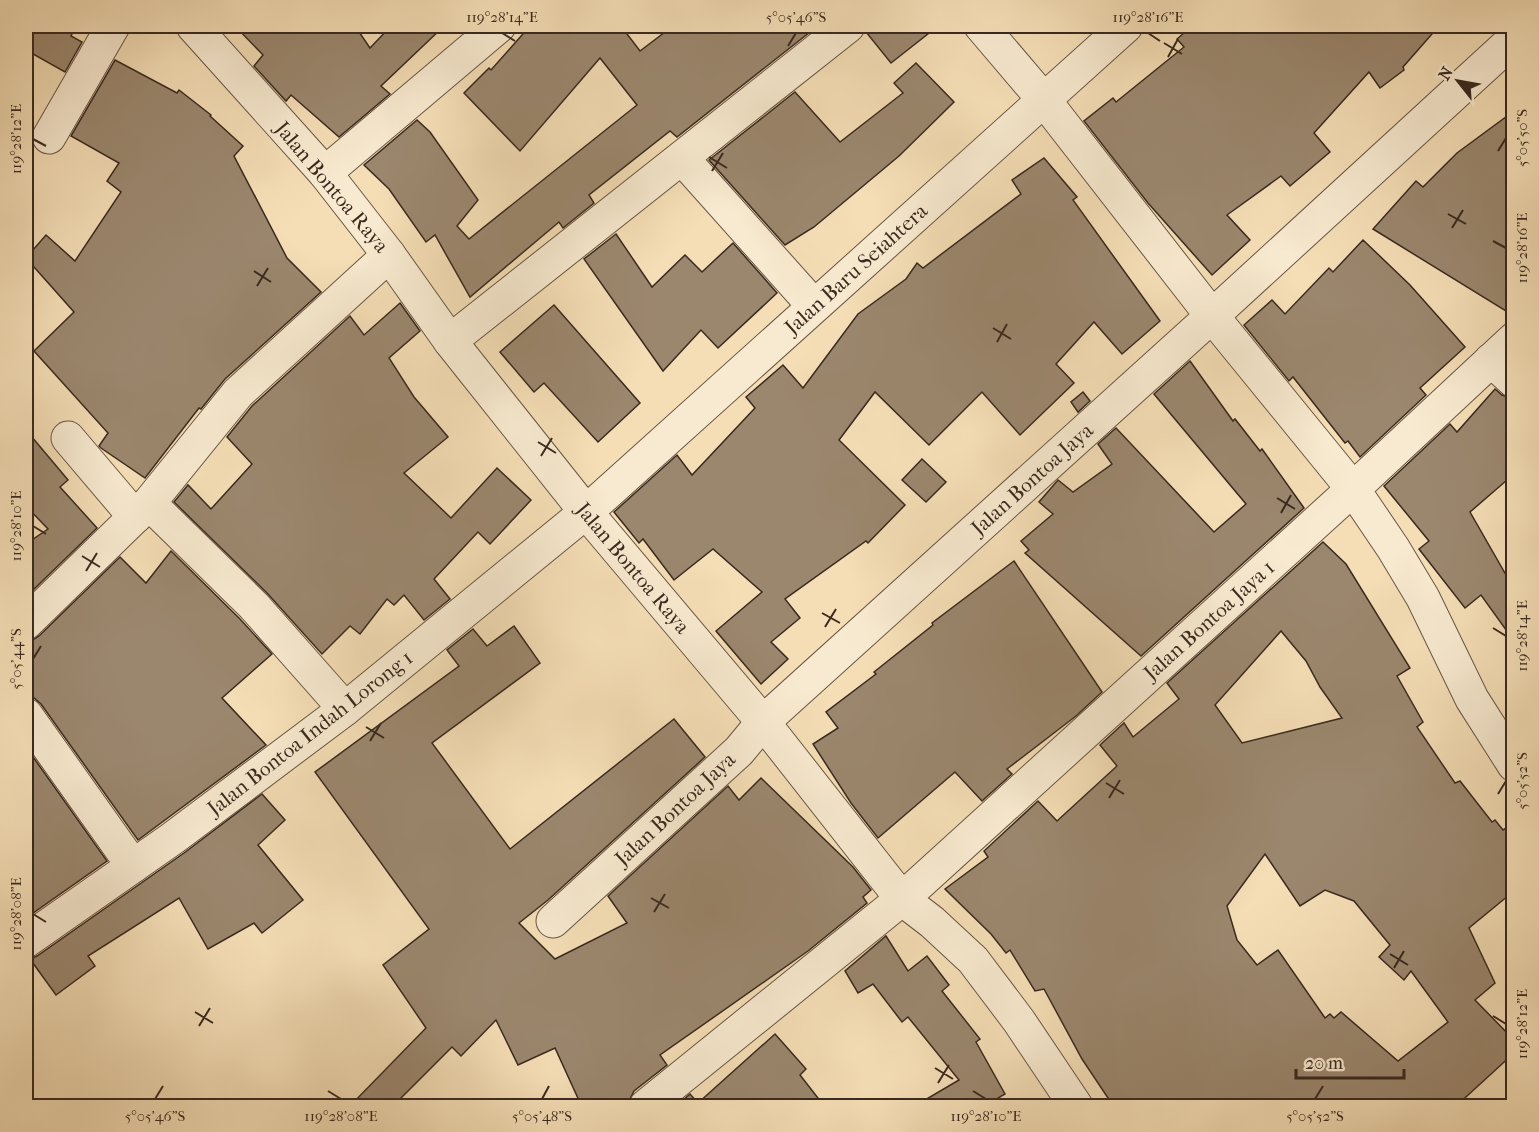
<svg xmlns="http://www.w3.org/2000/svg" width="1539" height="1132" font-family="'IM FELL French Canon',serif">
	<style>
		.building { fill: #9b876e; stroke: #39291f; stroke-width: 1.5; fill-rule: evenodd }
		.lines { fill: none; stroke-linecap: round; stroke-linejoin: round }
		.street-casing { stroke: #685645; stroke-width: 35 }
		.street { stroke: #f8ead0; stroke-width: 33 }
		.ticks { fill: none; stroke: #39291f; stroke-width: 2 }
		.labels { text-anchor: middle; stroke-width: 4.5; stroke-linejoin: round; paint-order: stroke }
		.street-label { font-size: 21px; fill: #39291f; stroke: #f8ead0 }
		.neatline { fill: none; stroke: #39291f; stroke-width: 2 }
		.ticks-label { font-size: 15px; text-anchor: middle; fill: #39291f }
	</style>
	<rect width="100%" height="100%" fill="#f5deb6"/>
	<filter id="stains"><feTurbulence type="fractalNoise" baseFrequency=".00333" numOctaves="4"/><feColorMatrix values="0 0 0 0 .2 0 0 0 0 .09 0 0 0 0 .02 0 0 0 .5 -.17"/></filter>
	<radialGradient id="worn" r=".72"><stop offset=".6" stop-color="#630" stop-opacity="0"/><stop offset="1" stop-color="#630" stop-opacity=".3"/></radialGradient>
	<g class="building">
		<path d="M26,26H76L71,36L82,42L65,72L26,50Z"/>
		<path d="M235,26H355L370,48L391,26H444L381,86L390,94L339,137L291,95L286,101L254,66L263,55Z"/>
		<path d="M530,26H628L624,30L640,51L673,26H803L810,32L677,137L670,131L589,195L594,203L563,228L559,222L470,297L435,235L426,242L389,189L364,165L417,120L430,132L478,200L457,226L469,239L637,105L600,58L520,151L464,93L489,68L491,70Z"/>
		<path d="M866,26H938L891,63L866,32Z"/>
		<path d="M1192,26H1439L1403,67L1404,70L1380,88L1369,72L1314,133L1330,152L1290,186L1281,176L1227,215L1250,240L1212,275L1148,203L1084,121L1113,98L1116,102L1184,47L1177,39Z"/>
		<path d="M115,60L177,93L179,90L211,115L210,116L243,146L234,156L287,258L321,292L225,379L201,409L199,408L145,478L101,448L99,446L108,433L34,351L74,312L26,258L46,235L75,261L121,192L107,181L119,163L71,136Z"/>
		<path d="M916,63L954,102L899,156L814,227L785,245L709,160L795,92L840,142L903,93L894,83Z"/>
		<path d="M1514,111V316L1373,229L1416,181L1423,187L1457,153Z"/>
		<path d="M1044,158L1077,197L1073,200L1160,321L1122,354L1094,322L1056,364L1074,383L1020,435L982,392L929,445L875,392L839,440L905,505L868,543L866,541L785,599L800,618L771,642L788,659L761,684L716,631L762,592L713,549L674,580L643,539L639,543L614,512L677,455L692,475L755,408L746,397L783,365L803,388L858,314L906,279L917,263L923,268L1021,194L1012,180Z"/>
		<path d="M616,234L652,287L685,255L702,272L733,243L777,293L718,348L701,330L663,371L584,259Z"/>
		<path d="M1363,240L1410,285L1465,347L1420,388L1426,395L1360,457L1348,441L1345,443L1293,377L1289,381L1244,325L1272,300L1285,314L1329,268L1333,272Z"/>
		<path d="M400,303L420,331L389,358L414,397L448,437L404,473L451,518L497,468L531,500L490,544L478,532L434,579L450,599L424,620L404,595L394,605L387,599L360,634L350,626L322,654L267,593L174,502L188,485L211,509L252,464L227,437L252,406L350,316L364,335Z"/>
		<path d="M554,305L640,403L598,442L544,383L534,392L500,352Z"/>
		<path d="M1190,361L1233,421L1235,419L1260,451L1262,449L1304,508L1141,656L1025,553L1029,550L1021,541L1053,514L1039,502L1058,480L1073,492L1112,464L1098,444L1116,428L1214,532L1246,504L1154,394Z"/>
		<path d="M1495,389L1502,395L1514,399V474L1470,512L1514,589V641L1481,595L1465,608L1419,549L1429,541L1384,486L1450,424L1457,432Z"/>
		<path d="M1083,392L1090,401L1078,412L1071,402Z"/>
		<path d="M26,430L68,480L60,487L97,528L31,592L26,582V544L48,529L26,506Z"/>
		<path d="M922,459L946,482L926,502L902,480Z"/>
		<path d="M1323,542L1346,564L1410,668L1397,676L1423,722L1417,727L1455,783L1460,781L1492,822L1495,820L1503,830L1514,823V891L1469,928L1495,983L1475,1000L1514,1040V1053L1455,1107H1114L1082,1059L1044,989L1035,991L1010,950L1006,953L991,934L945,889L988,857L984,851L1038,801L1057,821L1117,766L1100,745L1124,723L1133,737L1179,699L1167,683ZM1281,631L1306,661L1320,687L1342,718L1242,743L1215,705ZM1265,854L1300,906L1325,890L1354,901L1390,945L1379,957L1404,980L1411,971L1448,1022L1398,1061L1341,1012L1334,1018L1330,1014L1325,1018L1278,950L1257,965L1237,940L1227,906Z"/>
		<path d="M171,551L240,619L272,654L222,698L266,745L138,840L41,704L34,698L26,696V641H31L39,636L120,557L146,583Z"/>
		<path d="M1014,561L1102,692L1076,716L1007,769L1012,774L982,801L955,772L878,838L851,803L813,744L838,728L826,712L876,674L874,672L933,625L932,623Z"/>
		<path d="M514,626L540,663L432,743L510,849L674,719L705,757L548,900L519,923L555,959L627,923L608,896L728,786L739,800L761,778L853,867L871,890L863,897L867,903L808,951L660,1055L667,1065L634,1091L628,1103L620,1107H582L555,1048L518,1065L496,1020L461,1056L452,1047L392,1107H349L426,1028L383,965L429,929L315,772L459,666L447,650L473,629L487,646Z"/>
		<path d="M26,747L107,861L26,918Z"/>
		<path d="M262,794L285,820L258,845L303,900L262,933L254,923L208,949L179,898L88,956L95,966L56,995L30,959L37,956L184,853Z"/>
		<path d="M886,936L908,971L927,956L949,985L942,991L980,1039L976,1042L1005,1094L983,1107H913L959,1080L908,1017L902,1022L873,984L858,993L845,971Z"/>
		<path d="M775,1034L806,1069L800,1075L825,1107H675L690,1094L698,1103Z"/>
	</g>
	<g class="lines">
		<g class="street-casing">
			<g id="street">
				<path d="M193,26L325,173L389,255L450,341L586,512L763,722L902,899L932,922L973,960L1019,1021L1076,1106"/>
				<path d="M981,26L1044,100L1212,316L1353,489L1393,548L1423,598L1472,699L1514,765"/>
				<path d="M49,137L113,26"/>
				<path d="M682,158L814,306"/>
				<path d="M325,173L499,26"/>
				<path d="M450,341L848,26"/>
				<path d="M1491,360L1514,381"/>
				<path d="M68,438L135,517"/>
				<path d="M149,503L254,606L345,709"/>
				<path d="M26,623L149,503L238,393L389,255"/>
				<path d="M26,715L133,866"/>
				<path d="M553,921L739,751L763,722L1212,316L1514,39"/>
				<path d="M26,941L173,838L345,709L586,512L1126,26"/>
				<path d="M646,1106L902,899L1353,489L1514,339"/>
			</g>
		</g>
		<use href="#street" class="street"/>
	</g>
	<path class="ticks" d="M502,33L515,41M1148,33L1160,41M1164,43L1182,54M788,46L796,33M1168,57L1178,39M33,139L46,146M1498,151L1506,138M709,157L727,168M712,171L723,153M1448,214L1466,224M1452,228L1463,210M1493,241L1506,248M254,271L271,282M257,286L268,268M993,328L1011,339M997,342L1007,324M538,442L556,453M541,456L552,438M1277,498L1295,509M1281,513L1291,495M33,526L46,534M82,556L100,567M86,571L97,553M822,613L840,623M825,627L836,609M1493,628L1506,636M33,659L41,646M366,727L384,738M370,741L381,723M1106,783L1124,794M1498,794L1506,781M1109,798L1120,780M651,898L669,908M654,912L665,894M33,914L46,922M1390,954L1408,965M1394,968L1404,951M195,1012L213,1023M1493,1016L1506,1024M199,1026L210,1008M935,1068L953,1079M938,1083L949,1065M328,1091L341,1099M973,1091L986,1099M155,1099L163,1086M542,1099L549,1086M1315,1099L1323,1086"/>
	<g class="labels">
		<g class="street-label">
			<text transform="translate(332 187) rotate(50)" y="7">Jalan Bontoa Raya</text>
			<text transform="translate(856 269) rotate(-42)" y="7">Jalan Baru Seiahtera</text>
			<text transform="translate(1032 479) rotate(-42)" y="7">Jalan Bontoa Jaya</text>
			<text transform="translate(633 568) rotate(50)" y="7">Jalan Bontoa Raya</text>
			<text transform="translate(1209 620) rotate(-42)" y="7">Jalan Bontoa Jaya 1</text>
			<text transform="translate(310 733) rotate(-38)" y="7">Jalan Bontoa Indah Lorong 1</text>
			<text transform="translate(675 809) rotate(-43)" y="7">Jalan Bontoa Jaya</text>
		</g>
	</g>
	<rect width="1539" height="1132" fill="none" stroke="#f5deb6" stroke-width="66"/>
	<g transform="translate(1458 81) rotate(301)" stroke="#f8ead0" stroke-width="4.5" paint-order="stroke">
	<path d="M0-4.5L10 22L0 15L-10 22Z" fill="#39291f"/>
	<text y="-9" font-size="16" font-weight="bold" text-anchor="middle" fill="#39291f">N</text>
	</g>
	<path d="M1296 1069v9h108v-9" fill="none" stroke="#39291f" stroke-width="3"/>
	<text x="1305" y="1069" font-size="18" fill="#39291f" stroke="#f8ead0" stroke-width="4.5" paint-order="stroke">20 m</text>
	<rect x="33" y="33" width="1473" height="1066" class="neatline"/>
	<g class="ticks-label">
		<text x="502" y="22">119°28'14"E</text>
		<text x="796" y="22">5°05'46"S</text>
		<text x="1148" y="22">119°28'16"E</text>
		<text transform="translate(1522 138) rotate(-90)" y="5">5°05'50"S</text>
		<text transform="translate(16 139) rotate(-90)" y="5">119°28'12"E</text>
		<text transform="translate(1522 248) rotate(-90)" y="5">119°28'16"E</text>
		<text transform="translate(16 526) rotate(-90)" y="5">119°28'10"E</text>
		<text transform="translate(1522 636) rotate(-90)" y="5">119°28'14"E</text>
		<text transform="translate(16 659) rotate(-90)" y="5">5°05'44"S</text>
		<text transform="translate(1522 781) rotate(-90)" y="5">5°05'52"S</text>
		<text transform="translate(16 914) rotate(-90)" y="5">119°28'08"E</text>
		<text transform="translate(1522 1024) rotate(-90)" y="5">119°28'12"E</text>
		<text x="155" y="1121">5°05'46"S</text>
		<text x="341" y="1121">119°28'08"E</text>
		<text x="542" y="1121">5°05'48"S</text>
		<text x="986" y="1121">119°28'10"E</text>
		<text x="1315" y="1121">5°05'52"S</text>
	</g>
	<rect width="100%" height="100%" filter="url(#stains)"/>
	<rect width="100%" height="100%" fill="url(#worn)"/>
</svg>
